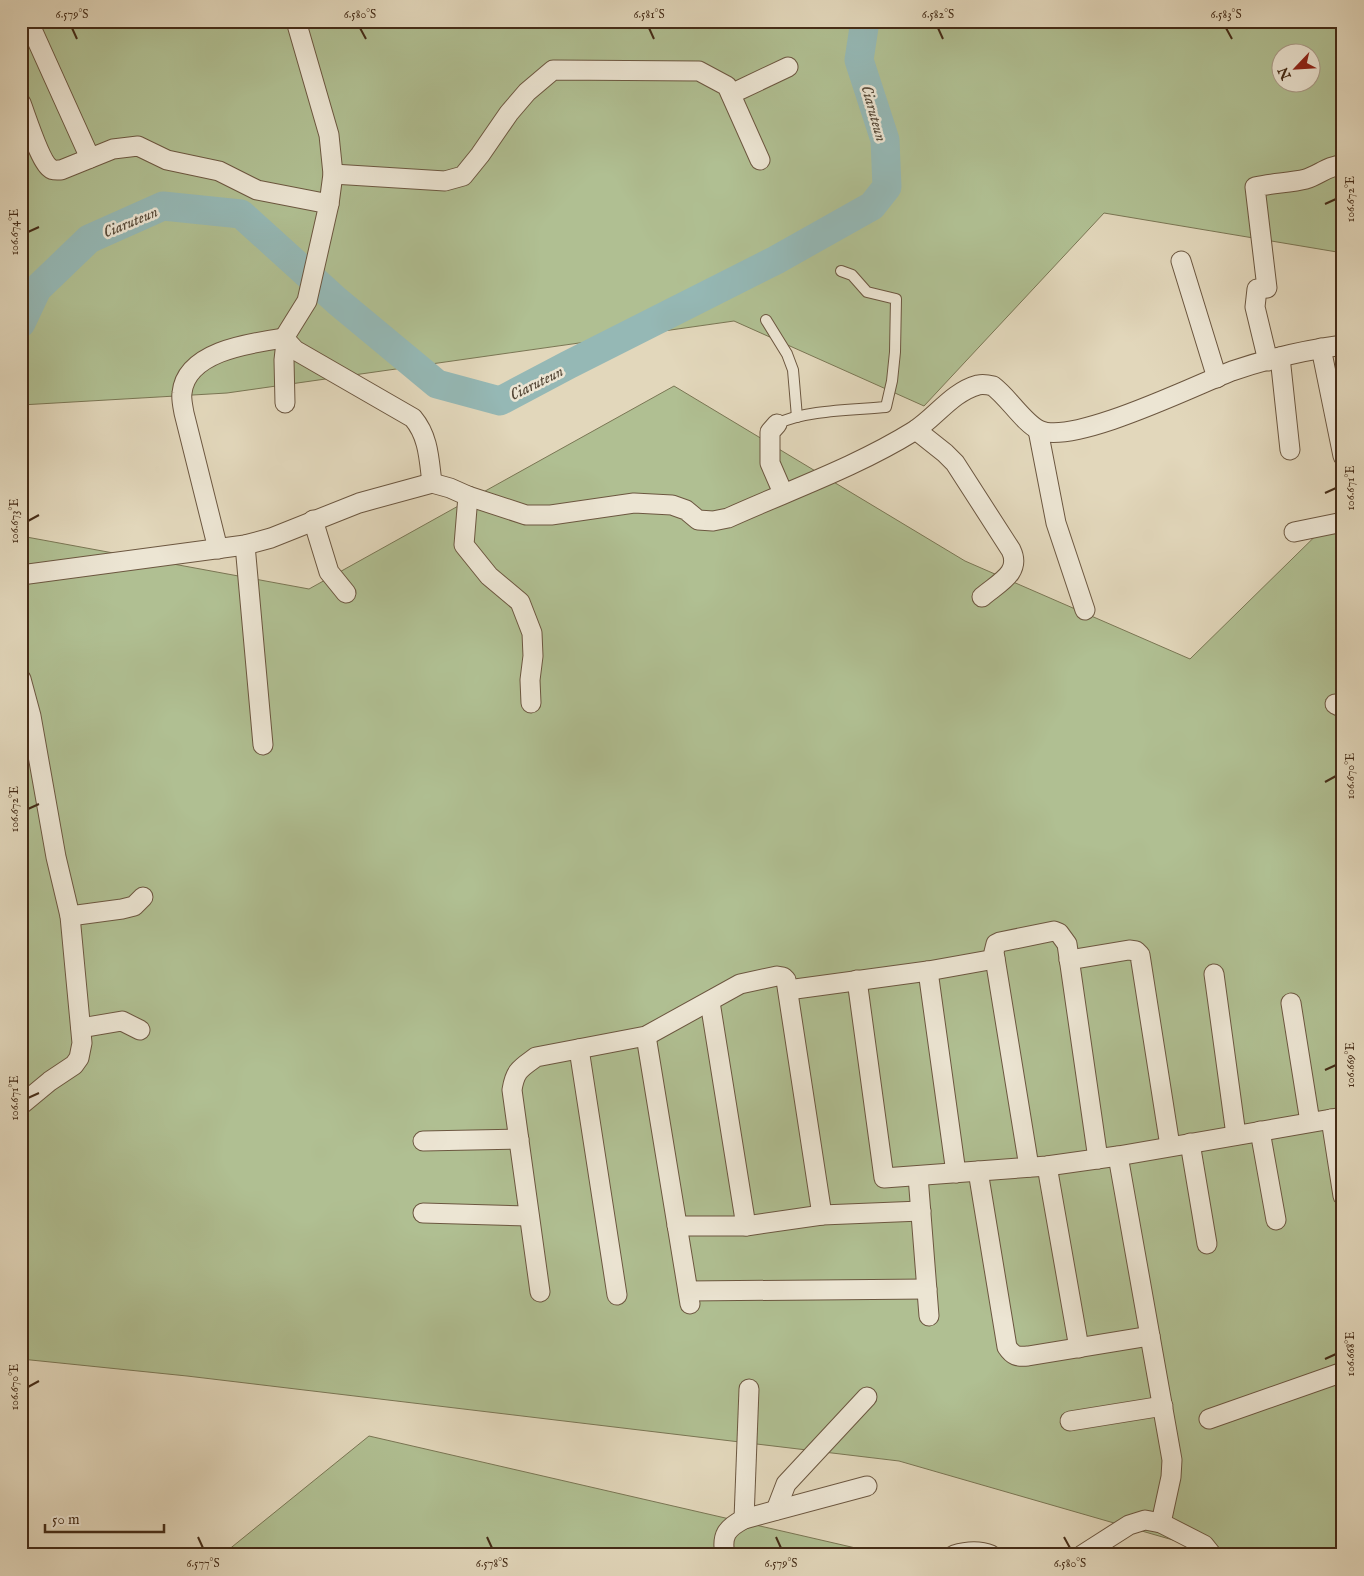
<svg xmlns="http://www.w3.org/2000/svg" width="1364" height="1576" font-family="'IM FELL English',serif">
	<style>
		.green { fill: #b0bf92; stroke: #7a7654; fill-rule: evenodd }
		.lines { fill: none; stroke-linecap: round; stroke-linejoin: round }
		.river { stroke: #95b8b5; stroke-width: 29 }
		.lane-casing { stroke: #6c5740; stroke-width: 12 }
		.street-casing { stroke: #6c5740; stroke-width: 21 }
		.lane { stroke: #ece5d3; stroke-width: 10 }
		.street { stroke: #ece5d3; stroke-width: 19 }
		.ticks { fill: none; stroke: #452c17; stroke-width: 2 }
		.labels { text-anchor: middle; stroke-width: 5; stroke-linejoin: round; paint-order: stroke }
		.water-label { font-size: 16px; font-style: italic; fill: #554837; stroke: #ece5d3 }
		.neatline { fill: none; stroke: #452c17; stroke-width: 2 }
		.ticks-label { font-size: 12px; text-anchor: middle; fill: #452c17 }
	</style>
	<rect width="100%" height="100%" fill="#e2d7bb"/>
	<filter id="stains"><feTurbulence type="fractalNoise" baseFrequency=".004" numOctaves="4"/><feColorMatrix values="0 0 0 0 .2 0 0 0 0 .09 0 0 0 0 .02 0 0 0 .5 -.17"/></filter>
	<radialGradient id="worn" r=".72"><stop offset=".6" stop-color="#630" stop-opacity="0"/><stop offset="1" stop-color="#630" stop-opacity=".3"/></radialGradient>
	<g class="green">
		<path d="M21,21H1343V253L1104,213L924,406L734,321L227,393L21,405ZM1282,52H1312V82H1282Z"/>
		<path d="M674,386L965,561L1190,659L1343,509V1555H1225L899,1461L187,1376L21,1359V536L309,589Z"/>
		<path d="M369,1436L886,1555H222Z"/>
	</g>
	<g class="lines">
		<path class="river" d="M21,323L37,289L89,239L163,206L241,214L337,301L437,384L500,401L568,365L776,260L872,206L887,187L885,140L859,60L865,21"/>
		<g class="lane-casing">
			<g id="lane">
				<path d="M766,320L787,354L793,370L797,417"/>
				<path d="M777,424C803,410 855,410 886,407L892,381L895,352L896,299L867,292L852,275L841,271"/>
			</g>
		</g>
		<g class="street-casing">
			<g id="street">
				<path d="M296,21L329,135L333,174L329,204L307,301L284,338L295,350L413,418C429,437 429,460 432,483"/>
				<path d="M30,25L90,158"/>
				<path d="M731,94L788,67"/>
				<path d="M21,103C26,116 40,161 50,168C53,171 57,170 61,170L113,149L138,146L167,160L219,171L257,190L329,204"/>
				<path d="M333,174L445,181L463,176L480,155L509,113L527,92L553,70L699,71L727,86L760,160"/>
				<path d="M1181,261L1217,378"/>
				<path d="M1321,348L1343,456"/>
				<path d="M1280,357L1290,450"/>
				<path d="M1268,361L1255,307L1257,289L1267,288L1255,187C1271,183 1290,183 1306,179C1319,175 1329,165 1343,165"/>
				<path d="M285,403L284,360L286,342"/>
				<path d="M777,424L770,432V463L783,493"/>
				<path d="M916,430L945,453L955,463L1011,550C1022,573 998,583 982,597"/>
				<path d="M1038,430L1056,523L1085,610"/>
				<path d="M468,496L464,545L489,576L520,602L532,633L533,656L530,680L531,703"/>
				<path d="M313,520L329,572L346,593"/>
				<path d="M1294,532L1343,522"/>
				<path d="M245,545L263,745"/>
				<path d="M218,549L184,413C183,407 181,399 182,393C186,351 251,343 284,338"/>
				<path d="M21,575L245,545L271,538L359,503L432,483L450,488L468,496L526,515H551L634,503L672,505L686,510L698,520L713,521L728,518C790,490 856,467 914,431C935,418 952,392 978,385C983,384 989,385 993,386C1008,397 1024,423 1039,430C1072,446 1196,385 1232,371C1267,359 1306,350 1343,345"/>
				<path d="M21,679L31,716L56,857L70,916L82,1043L79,1058L74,1065L50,1081L21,1105"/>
				<path d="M1335,704L1343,708"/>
				<path d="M70,916L122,909L134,906L143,897"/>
				<path d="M1069,960L1129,950L1136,951L1140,955L1170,1146"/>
				<path d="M928,971L956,1173"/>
				<path d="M1214,974L1236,1135"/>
				<path d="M857,980L884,1178L1047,1166L1118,1156L1343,1117"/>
				<path d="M788,990L928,971L995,959"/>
				<path d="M710,1002L746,1226"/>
				<path d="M1291,1003L1310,1122"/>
				<path d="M81,1028L122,1021L140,1030"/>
				<path d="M646,1036L690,1304"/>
				<path d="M579,1049L617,1295"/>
				<path d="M1331,1119L1343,1196"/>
				<path d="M1260,1131L1276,1220"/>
				<path d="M423,1141L519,1139"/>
				<path d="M1190,1143L1207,1244"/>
				<path d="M1118,1156L1172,1460L1171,1477L1161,1523"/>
				<path d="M1047,1166L1079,1348"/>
				<path d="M1029,1167L994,952L996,944L1000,942L1054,931L1059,933L1067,944L1098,1159"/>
				<path d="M978,1171L1007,1347C1013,1356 1017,1357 1028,1356L1150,1336"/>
				<path d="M918,1176L929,1316"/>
				<path d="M423,1213L529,1216"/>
				<path d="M677,1226H746L822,1215L921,1211"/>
				<path d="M688,1291L927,1289"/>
				<path d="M540,1292L512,1090C515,1070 521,1068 536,1057L646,1036L740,984L777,976L783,977L786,980L822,1215"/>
				<path d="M1209,1419L1343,1372"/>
				<path d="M1070,1421L1163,1406"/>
				<path d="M776,1510L786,1484L867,1397"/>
				<path d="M744,1519L749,1389"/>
				<path d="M725,1555C721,1535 727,1528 744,1519L867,1486"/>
				<path d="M954,1555C967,1551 979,1550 991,1555"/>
				<path d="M1082,1555L1129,1525L1145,1520L1161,1523L1204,1545L1212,1555"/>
			</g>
		</g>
		<use href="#lane" class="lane"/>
		<use href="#street" class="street"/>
	</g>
	<path class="ticks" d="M72,28L77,39M360,28L366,39M649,28L654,39M938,28L943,39M1226,28L1232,39M1325,204L1336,199M28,232L39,227M1325,493L1336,488M28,521L39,515M1325,782L1336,776M28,809L39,804M1325,1070L1336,1065M28,1098L39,1093M1325,1359L1336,1354M28,1387L39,1381M198,1537L203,1548M487,1537L492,1548M776,1537L781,1548M1064,1537L1070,1548"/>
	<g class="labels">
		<g class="water-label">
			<text transform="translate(875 113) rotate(74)" y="6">Ciaruteun</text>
			<text transform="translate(130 221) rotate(-23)" y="6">Ciaruteun</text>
			<text transform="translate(536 382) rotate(-27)" y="6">Ciaruteun</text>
		</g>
	</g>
	<rect width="1364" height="1576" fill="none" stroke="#e2d7bb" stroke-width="55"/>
	<g transform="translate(1296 68) rotate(245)"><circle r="24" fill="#ece5d3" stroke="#a99b88"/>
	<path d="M0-4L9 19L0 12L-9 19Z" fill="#8f2418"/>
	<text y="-8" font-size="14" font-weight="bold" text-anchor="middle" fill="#452c17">N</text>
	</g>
	<path d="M45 1524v8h119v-8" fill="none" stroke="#452c17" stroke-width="2.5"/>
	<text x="52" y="1524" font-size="15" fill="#452c17" stroke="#ece5d3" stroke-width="4" paint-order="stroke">50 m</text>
	<rect x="28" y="28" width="1308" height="1520" class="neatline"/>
	<g class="ticks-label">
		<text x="72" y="18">6.579°S</text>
		<text x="360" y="18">6.580°S</text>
		<text x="649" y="18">6.581°S</text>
		<text x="938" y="18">6.582°S</text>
		<text x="1226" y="18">6.583°S</text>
		<text transform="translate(1350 199) rotate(-90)" y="4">106.672°E</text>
		<text transform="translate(14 232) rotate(-90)" y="4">106.674°E</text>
		<text transform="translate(1350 488) rotate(-90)" y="4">106.671°E</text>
		<text transform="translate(14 521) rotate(-90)" y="4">106.673°E</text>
		<text transform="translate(1350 776) rotate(-90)" y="4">106.670°E</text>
		<text transform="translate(14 809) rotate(-90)" y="4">106.672°E</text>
		<text transform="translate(1350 1065) rotate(-90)" y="4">106.669°E</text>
		<text transform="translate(14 1098) rotate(-90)" y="4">106.671°E</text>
		<text transform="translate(1350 1354) rotate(-90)" y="4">106.668°E</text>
		<text transform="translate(14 1387) rotate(-90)" y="4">106.670°E</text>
		<text x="203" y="1567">6.577°S</text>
		<text x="492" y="1567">6.578°S</text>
		<text x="781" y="1567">6.579°S</text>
		<text x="1070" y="1567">6.580°S</text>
	</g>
	<rect width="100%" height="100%" filter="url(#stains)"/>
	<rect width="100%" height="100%" fill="url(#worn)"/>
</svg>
